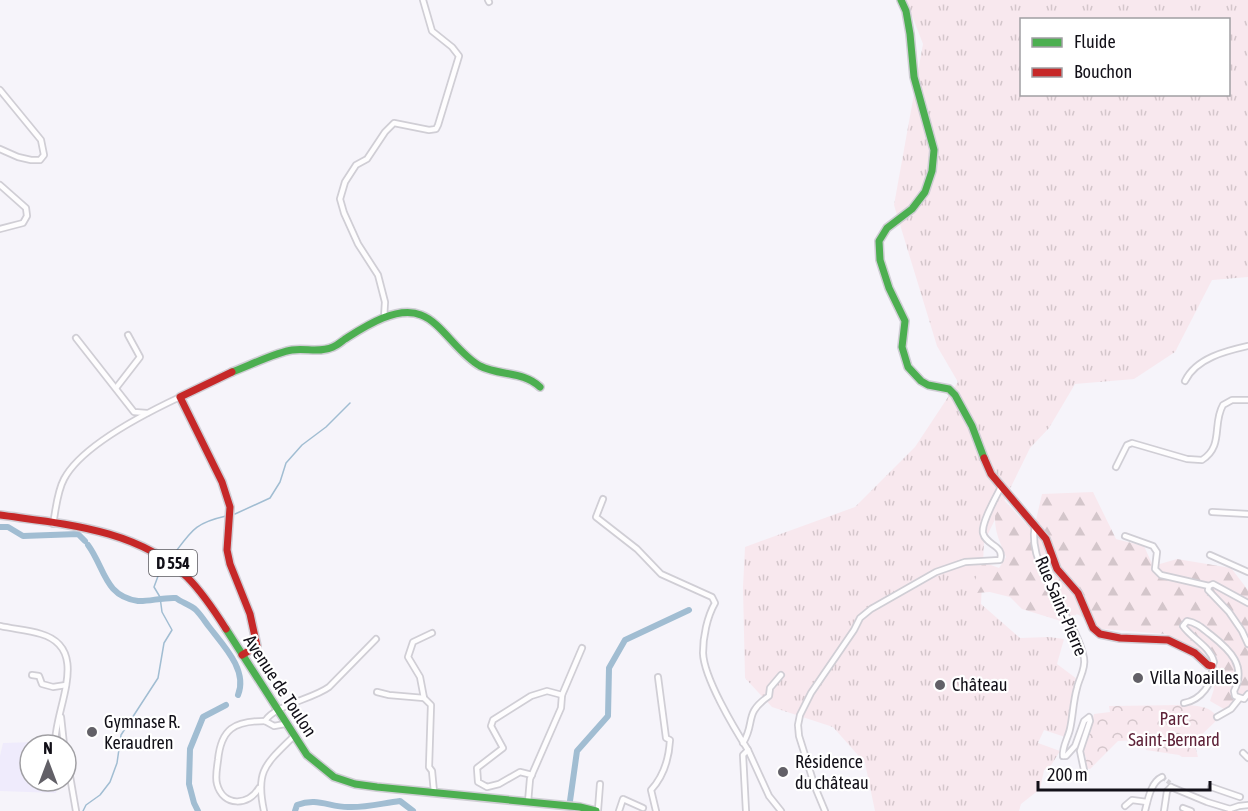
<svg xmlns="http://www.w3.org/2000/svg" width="1248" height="811" font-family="'Asap Condensed',sans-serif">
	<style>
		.built { fill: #efebfc }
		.grass { fill: url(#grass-tufts); fill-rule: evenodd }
		.forest { fill: url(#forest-firs) }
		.park { fill: url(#park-crowns) }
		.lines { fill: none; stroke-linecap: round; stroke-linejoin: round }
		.stream { stroke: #a1bdd2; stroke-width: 1.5 }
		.canal { stroke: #a1bdd2; stroke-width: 6 }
		.street-tunnel { stroke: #d4d2d8; stroke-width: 4.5; stroke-dasharray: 4.5 2; stroke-linecap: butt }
		.street-casing { stroke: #d0ced5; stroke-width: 8 }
		.fast-casing { stroke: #d0ced5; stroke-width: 10 }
		.jam-casing { stroke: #d0ced5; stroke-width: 10 }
		.street { stroke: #fefdfe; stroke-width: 4.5 }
		.fast { stroke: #4caf50; stroke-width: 7 }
		.jam { stroke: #c62828; stroke-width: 7 }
		.poi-dot { fill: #626067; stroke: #fff; stroke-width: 2 }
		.labels { text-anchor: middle; stroke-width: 4.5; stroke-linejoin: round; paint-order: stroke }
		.shield { fill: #fff; stroke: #59585d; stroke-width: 1.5 }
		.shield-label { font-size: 16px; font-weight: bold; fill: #121018 }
		.street-label { font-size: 18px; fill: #121018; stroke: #fff }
		.poi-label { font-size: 18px; fill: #121018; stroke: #fff; text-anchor: start }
		.park-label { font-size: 18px; fill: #5e2339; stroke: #fff }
	</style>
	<defs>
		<pattern id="grass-tufts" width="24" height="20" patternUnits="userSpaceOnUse" patternTransform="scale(1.5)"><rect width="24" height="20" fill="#f8e8ee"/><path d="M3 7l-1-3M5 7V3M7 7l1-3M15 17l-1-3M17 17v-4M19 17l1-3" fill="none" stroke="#d4c6cb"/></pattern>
		<pattern id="forest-firs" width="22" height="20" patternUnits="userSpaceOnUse" patternTransform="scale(1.5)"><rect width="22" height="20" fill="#f8e8ee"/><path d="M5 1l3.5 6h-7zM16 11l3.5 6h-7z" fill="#d4c6cb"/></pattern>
		<pattern id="park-crowns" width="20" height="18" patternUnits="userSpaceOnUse" patternTransform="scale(1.5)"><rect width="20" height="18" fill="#f8e8ee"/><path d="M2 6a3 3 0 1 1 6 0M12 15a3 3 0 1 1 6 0" fill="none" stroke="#d4c6cb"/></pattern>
	</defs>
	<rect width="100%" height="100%" fill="#f6f4fa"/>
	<path class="built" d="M35,742V745H30V781H58L56,793L0,791V756L3,743Z"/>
	<path class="grass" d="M906,0H1248V277L1212,280L1175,352L1134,379L1075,384L1049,428L1030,448L984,542L981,604L1020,638L1049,637L1064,639L1057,664L1077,679L1065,737L1044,730L1038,743L1060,751L1050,767L1044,770L1040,789L1021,804L1019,811H875L865,763L833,727L772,707L745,678L743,587L745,547L855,507L915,447L958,382L937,346L894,205L923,44ZM1022,20H1228V94H1022Z"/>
	<path class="forest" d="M1093,492L1116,539L1144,546L1153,566L1177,559L1231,568L1248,590V691L1233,705L1224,709L1210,701L1214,689L1209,661L1166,634L1102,629L1077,614L1064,622L1022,609L1010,597L990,592L976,593L972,587L983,562L999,568L1006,557C997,536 992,525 997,502L1004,500L1026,524L1036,520L1042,494Z"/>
	<path class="park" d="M1186,705C1198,706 1212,706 1218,719L1194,742L1198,757H1182L1179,755L1146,750L1143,740L1118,741L1090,769L1085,768L1086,757L1081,751L1088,735L1094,714L1110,712L1109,706Z"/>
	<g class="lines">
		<g class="stream">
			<path d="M235,514L270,498L280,482L286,463L302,445L326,427L350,403"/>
			<path d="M174,554C192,530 195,523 226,516"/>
			<path d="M83,811L86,805L100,795L110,782L117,763L121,735L158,678L164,643L172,630L162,612L160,597L154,587L161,568"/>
		</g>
		<g class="canal">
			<path d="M0,527H8L23,536L78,534L85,541"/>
			<path d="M88,545C105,568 104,596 138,601C147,602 164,597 176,598C182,603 190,604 196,610C201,615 206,623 210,628C224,646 248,671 238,695"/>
			<path d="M570,801L577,751L608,716L609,668L625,640L689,610"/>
			<path d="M198,811L194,803L189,784L190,749L203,717L226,705"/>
			<path d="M295,811L297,805C317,797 329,807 348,807C365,808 383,803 400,801L413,811"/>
		</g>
		<path class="street-tunnel" d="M1162,777L1170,783"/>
		<g class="street-casing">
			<g id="street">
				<path d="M488,0L489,2"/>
				<path d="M0,90L41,140L44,155L40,160H31L18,157L0,149"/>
				<path d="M0,185L26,208L27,216L23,223L0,229"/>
				<path d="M384,318L385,302L378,275L358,244L344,213L340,199L345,182L356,165L367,159L385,132L394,123L429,130L436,129L438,125L459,56L452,47L432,31L423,0"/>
				<path d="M76,338L134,412L147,413"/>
				<path d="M1185,381C1196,358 1226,351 1248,346"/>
				<path d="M116,388L140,357L128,335"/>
				<path d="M1116,467L1127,445L1132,443L1187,459L1202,460C1224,446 1212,424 1223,405L1232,400H1248"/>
				<path d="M603,499L596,517L637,549L661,574L712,597L715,603C707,617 703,637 703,653C704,678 734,728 748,750L743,755L746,811"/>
				<path d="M1212,512L1248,514"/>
				<path d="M53,524C56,509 57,492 64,479C82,445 146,413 180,397"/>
				<path d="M1035,525C1026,568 1075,615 1084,658C1086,669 1079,678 1077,688C1073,702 1073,716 1070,729C1068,738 1062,747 1063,756"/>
				<path d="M1125,536L1153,546L1157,552L1155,569L1161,575L1209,586"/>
				<path d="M1210,555L1248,572"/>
				<path d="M1248,603L1213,584L1209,586L1208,590L1229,612L1242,631L1248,644"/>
				<path d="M0,626C13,629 28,630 41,634C92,649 54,709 55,745"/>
				<path d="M432,633L413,642L408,657L420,677L424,698L431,705L429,767L432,771L434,792"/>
				<path d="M32,675L39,676L42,684L53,687L66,685"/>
				<path d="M377,692L389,695L424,698"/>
				<path d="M1184,703C1201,700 1214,683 1212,666L1214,662C1210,646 1192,639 1183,626L1187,621C1198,623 1203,629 1211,635C1230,650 1247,666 1234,691L1235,696L1244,699L1248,694"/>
				<path d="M61,717L64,745"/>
				<path d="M1217,717L1231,709L1239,699"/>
				<path d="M265,721C275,705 313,699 329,687L376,639"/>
				<path d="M265,721L274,726L285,724"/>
				<path d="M743,743C756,722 743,714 769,696L770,688L781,675"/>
				<path d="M748,750L769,796L781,811"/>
				<path d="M66,753L76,811"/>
				<path d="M1243,753L1248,758"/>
				<path d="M1063,756H1066L1075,746L1084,721L1089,717L1090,721L1080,751L1084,770"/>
				<path d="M532,775L520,772L499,784L487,787L478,782L477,768L503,748L491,726L493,720L531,696L547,691L562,695"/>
				<path d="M1171,787L1207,802L1230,809"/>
				<path d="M1211,787L1240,797"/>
				<path d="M259,788C249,806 223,807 217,784C215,777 217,768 218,760C221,729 234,721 265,721"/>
				<path d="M528,802L530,779L561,708L562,695L582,648"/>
				<path d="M1125,806L1132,800L1147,802"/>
				<path d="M1183,808L1191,811"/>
				<path d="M1230,809L1239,806L1248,805"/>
				<path d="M598,810L600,784"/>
				<path d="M264,811C255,770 266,764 294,736"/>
				<path d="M619,811L623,799L643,808"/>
				<path d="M656,811L651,790C663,777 669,758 670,740L666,738L658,677"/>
				<path d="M825,811L815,787L799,736L798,725L800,715L811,693L854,630L860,618L871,609L936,572L965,562L1000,560C1005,545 986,546 983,533C981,523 996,497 1001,487"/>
				<path d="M1145,811C1148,799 1151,782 1162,777"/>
				<path d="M1164,811L1167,791L1171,787"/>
			</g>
		</g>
		<g class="fast-casing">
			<g id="fast">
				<path d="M901,0L906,11L910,34L914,77L934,150L932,171L925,192L912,209L887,228L879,241L880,260L889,288L905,321L902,347L908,367L921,381L928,385L949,389L955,395L972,426L984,458"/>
				<path d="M232,372C248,366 277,352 292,350C306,348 320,353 333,347C338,345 341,342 345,339C364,327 397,305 421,315C441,322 458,354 480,366C500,376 523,371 540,387"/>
				<path d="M226,629L307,755L334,777L355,784L377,787L580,807L596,811"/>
			</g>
		</g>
		<g class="jam-casing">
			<g id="jam">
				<path d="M232,372L180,397L222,482L230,507L227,550L230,564L250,614L257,646L242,655"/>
				<path d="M984,458L991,474L1046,539L1057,569L1078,593L1093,628L1100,634L1120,638L1168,640L1195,653L1208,665L1212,666"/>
				<path d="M0,515C64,524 138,529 187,577C202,592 214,610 226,629"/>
			</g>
		</g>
		<use href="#street" class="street"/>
		<use href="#fast" class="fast"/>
		<use href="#jam" class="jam"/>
	</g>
	<g class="poi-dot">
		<circle cx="1138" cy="678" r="6"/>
		<circle cx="940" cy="685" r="6"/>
		<circle cx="92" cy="732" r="6"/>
		<circle cx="783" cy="772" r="6"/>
	</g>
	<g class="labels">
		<rect class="shield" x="149" y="550" width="48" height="26" rx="4.5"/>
		<g class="shield-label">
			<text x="173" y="569">D 554</text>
		</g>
		<g class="street-label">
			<text transform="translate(1061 606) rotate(67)" y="6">Rue Saint-Pierre</text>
			<text transform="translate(280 686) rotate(57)" y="6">Avenue de Toulon</text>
		</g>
		<g class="poi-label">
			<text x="1150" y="684">Villa Noailles</text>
			<text x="952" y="691">Château</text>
			<text x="104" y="728">Gymnase R.<tspan x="104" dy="21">Keraudren</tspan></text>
			<text x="795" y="768">Résidence<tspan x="795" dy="21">du château</tspan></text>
		</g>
		<g class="park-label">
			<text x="1174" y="725">Parc<tspan x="1174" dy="21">Saint-Bernard</tspan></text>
		</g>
	</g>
	<rect x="1020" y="18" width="210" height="78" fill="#ffffff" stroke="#a09fa3" stroke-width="1.5"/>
	<rect x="1032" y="38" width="30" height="9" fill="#4caf50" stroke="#a09fa3" stroke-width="1.5"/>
	<text x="1074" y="48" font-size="18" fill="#121018">Fluide</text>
	<rect x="1032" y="68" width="30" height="9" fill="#c62828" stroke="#a09fa3" stroke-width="1.5"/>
	<text x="1074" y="78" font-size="18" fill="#121018">Bouchon</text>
	<g transform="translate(48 763)"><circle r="28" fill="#ffffff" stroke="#a09fa3" stroke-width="1.5"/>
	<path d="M0-4.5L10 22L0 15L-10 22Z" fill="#626067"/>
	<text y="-9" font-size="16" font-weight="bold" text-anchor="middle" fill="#121018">N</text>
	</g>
	<path d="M1038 781v9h172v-9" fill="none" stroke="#121018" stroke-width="3"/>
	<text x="1047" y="781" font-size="18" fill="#121018" stroke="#ffffff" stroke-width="4.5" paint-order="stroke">200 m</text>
</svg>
